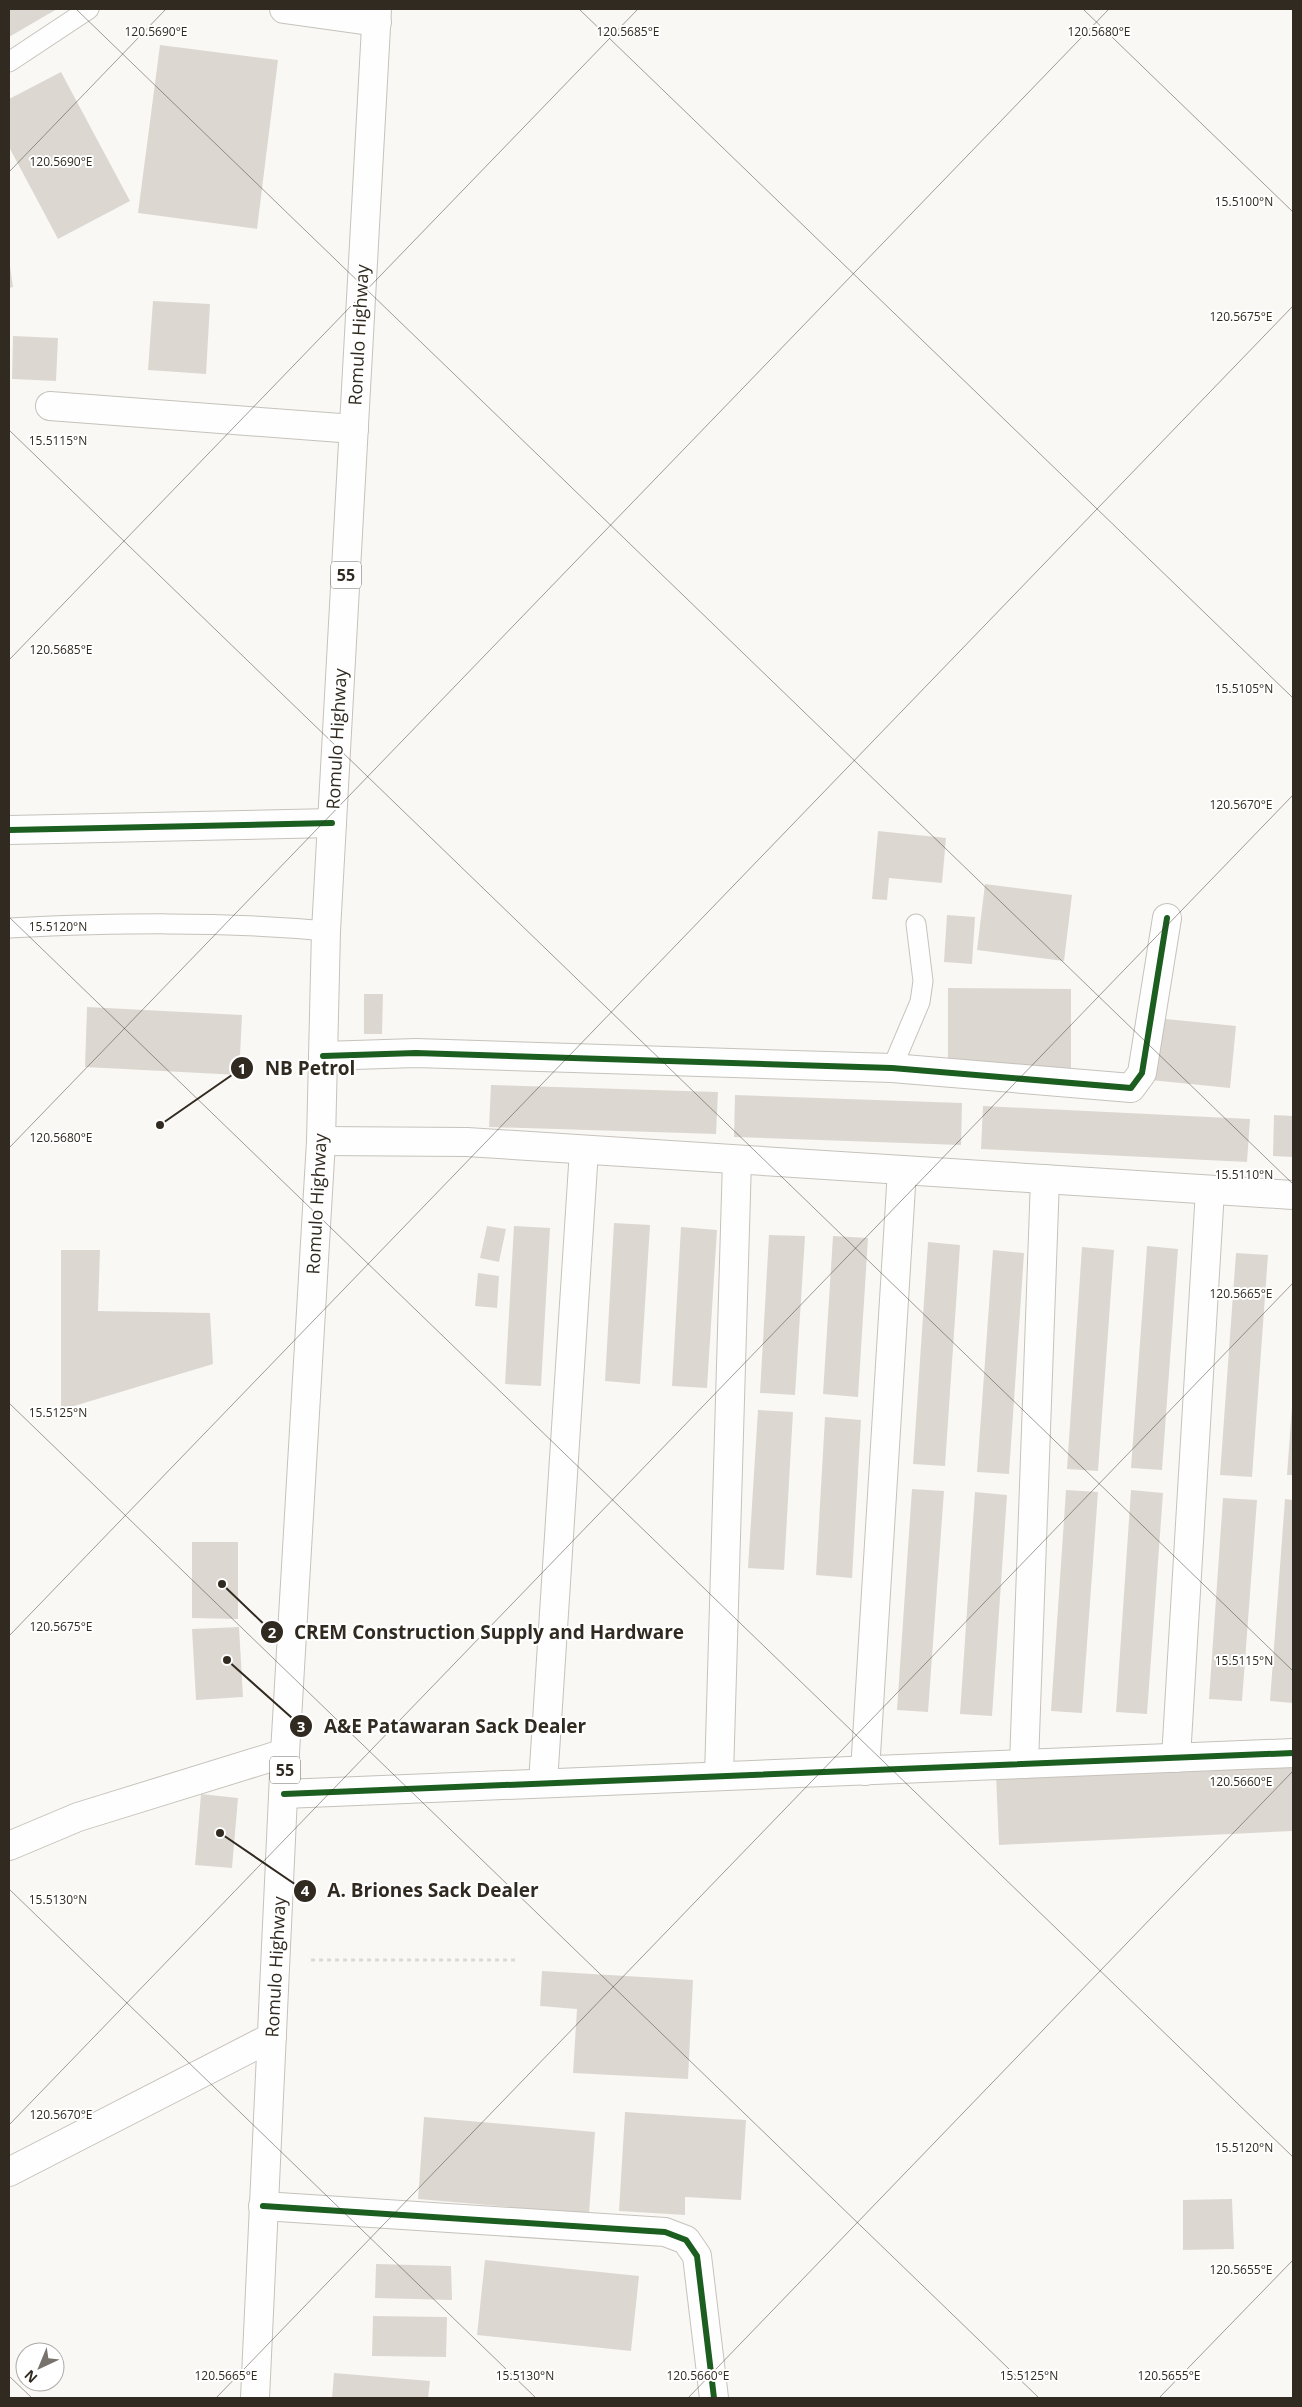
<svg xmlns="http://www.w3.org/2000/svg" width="1302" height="2407" font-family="'Open Sans',sans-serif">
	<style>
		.building { fill: #dcd8d1 }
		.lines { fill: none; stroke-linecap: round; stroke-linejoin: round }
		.service-casing { stroke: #c6c2bb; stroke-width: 21 }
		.minor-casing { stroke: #c6c2bb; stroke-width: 30 }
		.tertiary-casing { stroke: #c6c2bb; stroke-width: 30 }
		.trunk-casing { stroke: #c6c2bb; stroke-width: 30 }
		.path { stroke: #dbdad9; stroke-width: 3; stroke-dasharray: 4 4; stroke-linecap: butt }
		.service { stroke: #fefefe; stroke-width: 19 }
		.minor { stroke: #fefefe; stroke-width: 28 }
		.tertiary { stroke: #fefefe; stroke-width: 28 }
		.trunk { stroke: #fefefe; stroke-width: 28 }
		.cycleway-casing { stroke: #fff; stroke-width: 9 }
		.cycleway { stroke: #1b5e20; stroke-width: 6 }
		.ticks { fill: none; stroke: #312a20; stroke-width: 1; stroke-opacity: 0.45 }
		.labels { text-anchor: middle; stroke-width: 4; stroke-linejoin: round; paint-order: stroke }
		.shield { fill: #fff; stroke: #6f6a63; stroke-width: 1 }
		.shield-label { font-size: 16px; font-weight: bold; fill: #312a20 }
		.street-label { font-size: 18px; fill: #312a20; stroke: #fff }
		.ticks-label { font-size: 12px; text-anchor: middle; fill: #312a20; stroke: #fff; stroke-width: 4; stroke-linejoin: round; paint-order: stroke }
		.leader { fill: none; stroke: #312a20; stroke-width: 2 }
		.callout-dot { fill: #312a20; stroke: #fff; stroke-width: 2 }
		.mark-label { font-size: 15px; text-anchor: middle; font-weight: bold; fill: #fff }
		.callout-label { font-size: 19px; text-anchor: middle; font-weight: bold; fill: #312a20; stroke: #fff; stroke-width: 4; stroke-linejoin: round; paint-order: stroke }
	</style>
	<rect width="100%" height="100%" fill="#faf8f5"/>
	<g class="building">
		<path d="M9,9H57L9,37Z"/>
		<path d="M160,45L278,60L257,229L138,213Z"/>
		<path d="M61,72L130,201L58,239L9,147V99Z"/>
		<path d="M9,259L13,287L9,288Z"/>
		<path d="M153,301L210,304L206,374L148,370Z"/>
		<path d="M13,336L58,338L56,381L12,379Z"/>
		<path d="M878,831L946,838L942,883L889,878L887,900L872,899Z"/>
		<path d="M985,884L1072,895L1064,961L977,950Z"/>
		<path d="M947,915L975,917L972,964L944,962Z"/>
		<path d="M948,988L1071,989V1072L948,1070Z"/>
		<path d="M364,994H383L382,1034H364Z"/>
		<path d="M87,1007L242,1015L239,1075L85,1067Z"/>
		<path d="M1156,1018L1236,1026L1230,1088L1150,1080Z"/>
		<path d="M491,1085L718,1092L716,1134L489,1127Z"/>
		<path d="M735,1095L962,1103L961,1145L734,1137Z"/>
		<path d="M983,1106L1250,1119L1247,1162L981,1149Z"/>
		<path d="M1274,1115L1293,1116V1157L1273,1156Z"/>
		<path d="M614,1223L650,1225L640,1384L605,1381Z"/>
		<path d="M487,1226L506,1229L499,1262L480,1258Z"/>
		<path d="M514,1226L550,1228L541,1386L505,1384Z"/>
		<path d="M681,1227L717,1230L707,1388L672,1386Z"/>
		<path d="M769,1235L805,1236L795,1395L760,1393Z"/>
		<path d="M833,1236L868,1238L858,1397L823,1394Z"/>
		<path d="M928,1242L960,1245L945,1466L913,1464Z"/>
		<path d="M1147,1246L1178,1249L1162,1470L1131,1468Z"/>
		<path d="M1082,1247L1114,1250L1098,1471L1067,1469Z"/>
		<path d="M61,1250H100L98,1311L210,1313L213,1364L61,1410Z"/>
		<path d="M993,1250L1024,1253L1009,1474L977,1472Z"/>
		<path d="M1236,1253L1268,1255L1252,1477L1220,1475Z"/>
		<path d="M478,1273L499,1276L497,1308L475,1306Z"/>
		<path d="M1292,1407H1293V1475H1287Z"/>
		<path d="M758,1410L793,1412L784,1570L748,1568Z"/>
		<path d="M825,1417L861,1420L852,1578L816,1575Z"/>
		<path d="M912,1489L944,1491L928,1712L897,1710Z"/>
		<path d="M1066,1490L1098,1492L1082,1713L1051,1711Z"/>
		<path d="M1131,1490L1163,1493L1147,1714L1116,1712Z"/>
		<path d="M975,1492L1007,1495L992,1716L960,1714Z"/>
		<path d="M1223,1498L1257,1500L1242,1701L1209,1699Z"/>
		<path d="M1285,1499L1293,1500V1703L1270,1701Z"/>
		<path d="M192,1542H238V1619L192,1618Z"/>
		<path d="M239,1627L243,1697L196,1700L192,1629Z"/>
		<path d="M1293,1761V1831L999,1845L996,1775Z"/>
		<path d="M201,1794L238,1798L232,1868L195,1865Z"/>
		<path d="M542,1971L693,1980L688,2079L573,2073L577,2009L540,2006Z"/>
		<path d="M625,2112L746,2120L741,2200L685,2197V2215L619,2211Z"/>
		<path d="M424,2117L595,2132L589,2214L418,2199Z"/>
		<path d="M1232,2199L1234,2249L1183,2250V2200Z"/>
		<path d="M485,2260L639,2276L631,2351L477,2335Z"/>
		<path d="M376,2264L451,2266L452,2300L375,2298Z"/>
		<path d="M373,2316L447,2317L446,2357L372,2356Z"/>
		<path d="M334,2373L430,2381L428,2398H332Z"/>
	</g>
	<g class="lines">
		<g class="service-casing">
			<g id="service">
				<path d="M9,62L89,9"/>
				<path d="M9,928C115,923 220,921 326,931"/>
				<path d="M892,1068L920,1002L923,981L916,924"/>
			</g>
		</g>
		<g class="minor-casing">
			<g id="minor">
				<path d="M284,9L377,22"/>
				<path d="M50,406L354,429"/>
				<path d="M9,830L332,823"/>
				<path d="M323,1056L416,1053L892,1068L1131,1088L1142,1073L1167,918"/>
				<path d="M321,1141L467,1142L1293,1195"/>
				<path d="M1176,1758L1210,1190"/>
				<path d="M1024,1764L1045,1179"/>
				<path d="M865,1771L902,1170"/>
				<path d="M719,1776L737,1160"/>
				<path d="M543,1783L584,1150"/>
				<path d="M284,1794L1293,1753"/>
				<path d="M9,1846L78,1817L285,1753"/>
				<path d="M263,2206L665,2232L686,2240L697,2256L714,2398"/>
			</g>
		</g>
		<g class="tertiary-casing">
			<path id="tertiary" d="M9,2172L272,2037"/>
		</g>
		<g class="trunk-casing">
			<path id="trunk" d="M255,2398L285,1753L321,1141L326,931L377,9"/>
		</g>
		<path class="path" d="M311,1960H519"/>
		<use href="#service" class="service"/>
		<use href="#minor" class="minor"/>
		<use href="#tertiary" class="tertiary"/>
		<use href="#trunk" class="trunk"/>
		<g class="cycleway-casing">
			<g id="cycleway">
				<path d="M9,830L332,823"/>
				<path d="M323,1056L416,1053L892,1068L1131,1088L1142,1073L1167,918"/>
				<path d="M284,1794L1293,1753"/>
				<path d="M263,2206L665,2232L686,2240L697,2256L714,2398"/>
			</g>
		</g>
		<use href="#cycleway" class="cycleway"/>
	</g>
	<path class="ticks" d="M76,9L1293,1184M579,9L1293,698M1083,9L1293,212M9,172L166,9M9,430L1293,1671M9,660L638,9M9,917L1293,2157M9,1148L1109,9M9,1403L1039,2398M9,1636L1293,306M9,1889L536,2398M9,2125L1293,795M9,2376L32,2398M216,2398L1293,1283M688,2398L1293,1771M1159,2398L1293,2260"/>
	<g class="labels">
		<g class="shield">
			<rect x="331" y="561.5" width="30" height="27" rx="4"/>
			<rect x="270" y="1756.5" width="30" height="27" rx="4"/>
		</g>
		<g class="shield-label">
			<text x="346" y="581">55</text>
			<text x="285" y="1776">55</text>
		</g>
		<g class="street-label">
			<text transform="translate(359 335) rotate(-87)" y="6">Romulo Highway</text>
			<text transform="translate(337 739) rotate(-87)" y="6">Romulo Highway</text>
			<text transform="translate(317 1204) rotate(-87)" y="6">Romulo Highway</text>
			<text transform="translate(276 1967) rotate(-87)" y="6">Romulo Highway</text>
		</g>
	</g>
	<g class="ticks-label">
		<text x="156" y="36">120.5690°E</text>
		<text x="628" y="36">120.5685°E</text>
		<text x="1099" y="36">120.5680°E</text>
		<text x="61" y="166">120.5690°E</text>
		<text x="1244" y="206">15.5100°N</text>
		<text x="1241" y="321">120.5675°E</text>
		<text x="58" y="445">15.5115°N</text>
		<text x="61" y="654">120.5685°E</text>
		<text x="1244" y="693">15.5105°N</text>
		<text x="1241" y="809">120.5670°E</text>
		<text x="58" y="931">15.5120°N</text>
		<text x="61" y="1142">120.5680°E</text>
		<text x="1244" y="1179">15.5110°N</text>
		<text x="1241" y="1298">120.5665°E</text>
		<text x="58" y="1417">15.5125°N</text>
		<text x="61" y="1631">120.5675°E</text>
		<text x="1244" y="1665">15.5115°N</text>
		<text x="1241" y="1786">120.5660°E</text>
		<text x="58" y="1904">15.5130°N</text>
		<text x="61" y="2119">120.5670°E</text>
		<text x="1244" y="2152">15.5120°N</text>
		<text x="1241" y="2274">120.5655°E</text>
		<text x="226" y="2380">120.5665°E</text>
		<text x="698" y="2380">120.5660°E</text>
		<text x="1169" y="2380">120.5655°E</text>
		<text x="525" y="2380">15.5130°N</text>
		<text x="1029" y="2380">15.5125°N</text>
	</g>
	<path class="leader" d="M160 1125L242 1068M222 1584L272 1632M227 1660L301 1726M220 1833L305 1891"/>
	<g class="callout-dot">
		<circle cx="160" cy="1125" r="5"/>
		<circle cx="222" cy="1584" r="5"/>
		<circle cx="227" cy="1660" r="5"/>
		<circle cx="220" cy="1833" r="5"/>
		<circle cx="242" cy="1068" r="12"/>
		<circle cx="272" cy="1632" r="12"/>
		<circle cx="301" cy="1726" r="12"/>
		<circle cx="305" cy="1891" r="12"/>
	</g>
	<g class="mark-label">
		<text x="242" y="1074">1</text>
		<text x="272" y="1638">2</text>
		<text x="301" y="1732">3</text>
		<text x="305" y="1896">4</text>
	</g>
	<g class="callout-label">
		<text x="310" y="1075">NB Petrol</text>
		<text x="489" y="1639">CREM Construction Supply and Hardware</text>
		<text x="455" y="1733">A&amp;E Patawaran Sack Dealer</text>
		<text x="433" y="1897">A. Briones Sack Dealer</text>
	</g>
	<rect width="1302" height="2407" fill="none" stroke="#312a20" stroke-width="20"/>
	<g transform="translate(40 2367) rotate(224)"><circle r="24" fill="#ffffff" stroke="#adaaa6"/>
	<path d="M0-4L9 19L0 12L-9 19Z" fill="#77726b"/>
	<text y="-8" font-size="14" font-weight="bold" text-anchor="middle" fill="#312a20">N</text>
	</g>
</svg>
